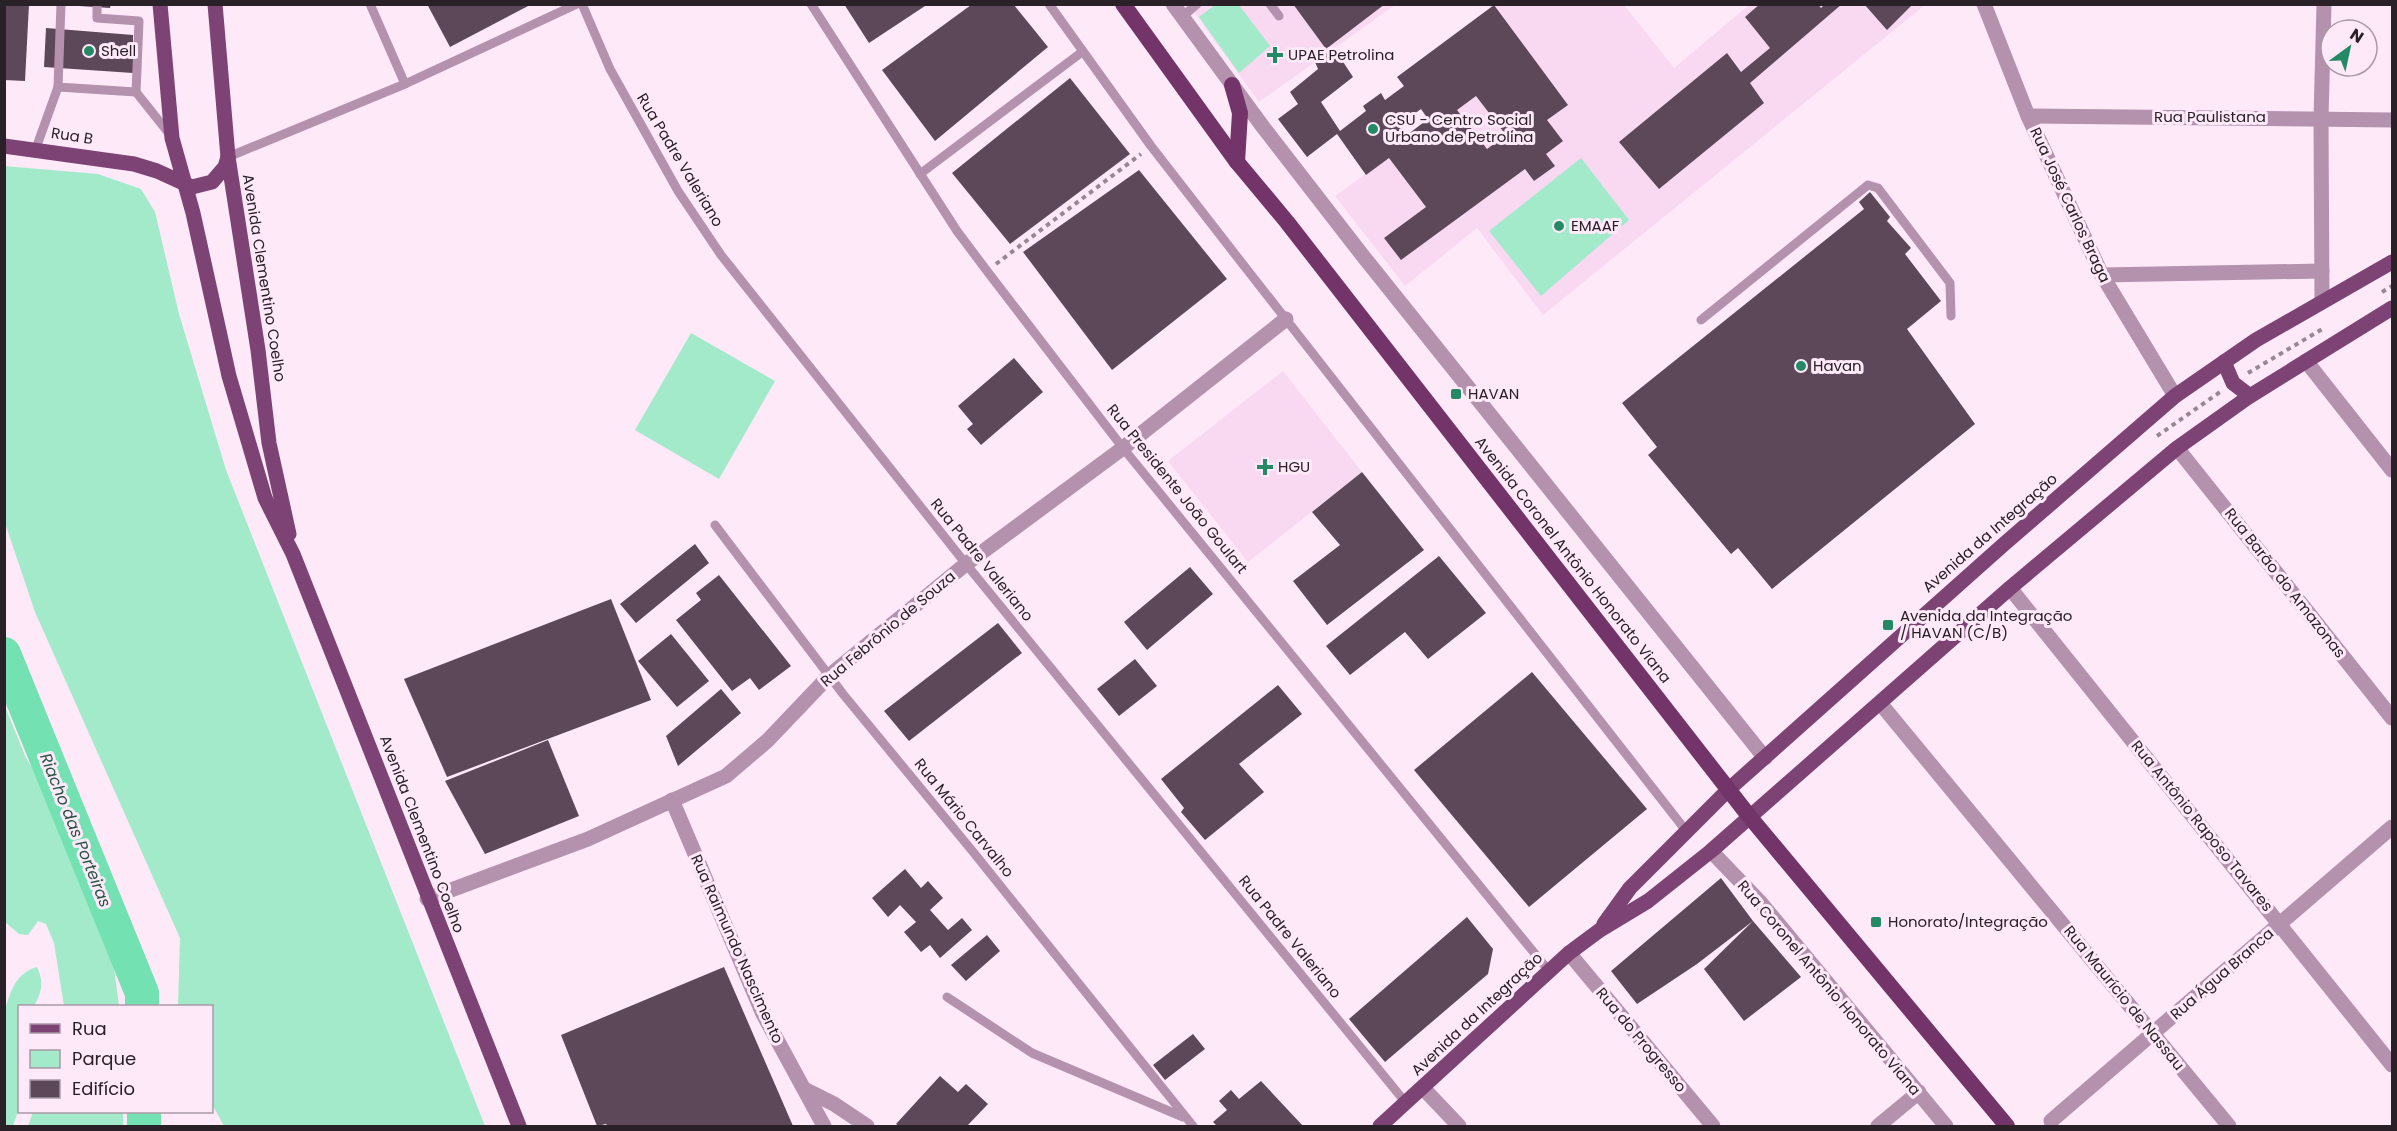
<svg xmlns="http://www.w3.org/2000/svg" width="2397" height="1131" font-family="Poppins,sans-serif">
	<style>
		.built { fill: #f9d8f2 }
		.green { fill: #a2eac9 }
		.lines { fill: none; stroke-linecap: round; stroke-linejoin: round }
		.river { stroke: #74e1b3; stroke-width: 34 }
		.building { fill: #5d4859; fill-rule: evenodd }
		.path { stroke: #978793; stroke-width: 4; stroke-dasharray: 4.5 4.5; stroke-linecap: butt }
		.service { stroke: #b492ad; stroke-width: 9 }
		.minor { stroke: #b492ad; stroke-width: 15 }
		.primary { stroke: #7d4374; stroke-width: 15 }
		.trunk { stroke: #73346a; stroke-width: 16 }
		.poi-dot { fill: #248a65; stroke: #fee9f9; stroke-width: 2 }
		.labels { text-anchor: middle; stroke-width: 6; stroke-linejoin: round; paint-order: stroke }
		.poi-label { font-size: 15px; fill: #2a2028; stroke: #fee9f9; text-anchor: start }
		.street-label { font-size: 15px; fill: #2a2028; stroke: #fee9f9 }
		.water-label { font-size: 16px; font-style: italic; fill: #275542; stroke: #fee9f9 }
	</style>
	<rect width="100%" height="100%" fill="#fee9f9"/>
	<g class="built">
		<path d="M1189,5H1395L1259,102Z"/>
		<path d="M1495,5H1624L1674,68L1749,5H1925L1543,315L1477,228L1405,286L1335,196L1433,126L1397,77Z"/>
		<path d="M1283,371L1362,472L1248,562L1168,461Z"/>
	</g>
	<g class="green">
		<path d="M1215,5H1239L1270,46L1239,73L1199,17Z"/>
		<path d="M1581,158L1629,220L1541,296L1489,231Z"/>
		<path d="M4,166L98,174L141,189L155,212L179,314L226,470L485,1126H224L212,1104V1006H178L180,938L35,612L5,523Z"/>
		<path d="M691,333L775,381L719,479L635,430Z"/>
		<path d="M4,704L26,758L63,817L65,837L96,912L114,968L119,1006H64L54,943L46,924L38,921L28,935L19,934L5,922Z"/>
		<path d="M37,967C44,982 42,992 34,1006H20L19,1108L13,1126H5V1010C11,990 16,973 37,967Z"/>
		<path d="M33,1112H123V1126H28Z"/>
	</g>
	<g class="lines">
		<g class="river">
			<path d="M4,654L142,993V1006"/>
			<path d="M144,1112V1126"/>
		</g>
	</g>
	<g class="building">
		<path d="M4,4H29L25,81L4,80Z"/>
		<path d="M79,4H111L110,8L79,6Z"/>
		<path d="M427,4H532L450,47Z"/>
		<path d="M844,4H928L869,43Z"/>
		<path d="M1293,4H1385L1326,49Z"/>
		<path d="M1760,4H1818L1821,8L1825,4H1842L1750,83L1764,103L1659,189L1619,142L1727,53L1741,72L1770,48L1745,17Z"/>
		<path d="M1864,4H1913L1887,30Z"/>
		<path d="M971,5H1014L1048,47L935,141L882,70Z"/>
		<path d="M1494,5L1568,105L1547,120L1563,141L1546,154L1555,166L1534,181L1525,169L1401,260L1384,238L1426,207L1389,158L1366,175L1337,134L1307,157L1278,119L1298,104L1290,92L1318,69L1315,62L1334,48L1353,77L1321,102L1340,131L1366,111L1363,106L1381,93L1385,100L1404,86L1397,77ZM1476,96L1506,135L1487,149L1457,110ZM1421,109L1428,119L1407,135L1400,124Z"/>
		<path d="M46,28L133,35V73L44,67Z"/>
		<path d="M1070,78L1130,154L1010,244L952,173Z"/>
		<path d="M1139,170L1227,279L1112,370L1023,252Z"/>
		<path d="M1870,192L1890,217L1887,221L1911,248L1905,254L1941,301L1907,329L1975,424L1772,589L1738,548L1731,554L1648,455L1657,447L1622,403L1864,209L1859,202Z"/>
		<path d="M1014,358L1043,392L981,445L967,429L973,424L958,406Z"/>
		<path d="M1362,472L1424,550L1327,625L1293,581L1340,545L1312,512Z"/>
		<path d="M695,544L709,563L636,623L620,604Z"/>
		<path d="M1439,556L1486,613L1428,659L1405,632L1350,675L1326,646Z"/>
		<path d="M1190,567L1213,594L1147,650L1124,622Z"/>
		<path d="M719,575L791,666L759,690L750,678L732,691L676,620L701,600L696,593Z"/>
		<path d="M611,599L651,700L447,777L404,679Z"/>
		<path d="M998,623L1022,653L909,741L884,711Z"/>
		<path d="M671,634L709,681L677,707L638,661Z"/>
		<path d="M1135,659L1157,686L1119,716L1097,689Z"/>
		<path d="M1532,672L1647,809L1529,907L1414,770Z"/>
		<path d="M1278,685L1302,714L1239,764L1264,792L1205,840L1181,812L1184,808L1161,779Z"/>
		<path d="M721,689L741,713L678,766L666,736Z"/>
		<path d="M548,740L579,816L485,854L445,781Z"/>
		<path d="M905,869L921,888L928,881L943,898L930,910L948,930L962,918L972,930L940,958L930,945L921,952L904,932L916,922L900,905L888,917L872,898Z"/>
		<path d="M1721,878L1753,921L1801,977L1744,1021L1704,969L1753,921L1697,964L1637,1004L1611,971Z"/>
		<path d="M1467,917L1493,949L1488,974L1385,1062L1349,1019Z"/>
		<path d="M987,935L1000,951L966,981L951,965Z"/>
		<path d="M724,967L793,1126H608L606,1124L597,1126L561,1035Z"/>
		<path d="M1193,1034L1205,1049L1165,1080L1153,1065Z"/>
		<path d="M940,1076L958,1092L966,1084L988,1104L967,1126H899L896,1124Z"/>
		<path d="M1261,1081L1303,1126H1217L1213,1122L1227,1110L1219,1101L1231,1090L1239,1099Z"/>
	</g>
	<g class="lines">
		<g class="path">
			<path d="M996,264L1141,154"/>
			<path d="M2382,292L2392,286"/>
			<path d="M2248,373L2324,328"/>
			<path d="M2157,436L2220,392"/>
		</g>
		<g class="service">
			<path d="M61,4L58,87L136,92"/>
			<path d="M97,4V18L139,21L136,92L171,136"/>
			<path d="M370,4L405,84"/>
			<path d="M582,4L610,69L678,191L721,255L966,564L1406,1103"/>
			<path d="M811,4L957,231L987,271L1123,448L1549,971"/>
			<path d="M1049,4L1151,146L1238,258L1687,832"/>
			<path d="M1270,4L1279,16"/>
			<path d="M1182,17L1197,4"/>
			<path d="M35,151L58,87"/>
			<path d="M228,157L405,84L577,4"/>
			<path d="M920,174L1082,52"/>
			<path d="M1701,320L1868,185L1878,188L1950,283L1951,316"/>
			<path d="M715,525L843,694L974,853L1193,1126"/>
			<path d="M947,997L1032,1053L1183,1117"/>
		</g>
		<g class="minor">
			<path d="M1173,4L1263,127L1363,256L1765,758"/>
			<path d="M1984,4L2028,116L2102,275L2175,396"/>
			<path d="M2028,116L2392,120"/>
			<path d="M2102,275L2322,271"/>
			<path d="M2322,302L2321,118L2324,4"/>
			<path d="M2306,361L2392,470"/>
			<path d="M2177,448L2392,718"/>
			<path d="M2010,588L2392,1065"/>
			<path d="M1880,703L2229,1126"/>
			<path d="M672,800L763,1014L824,1126"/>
			<path d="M1711,851L1761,903L1946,1126"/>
			<path d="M427,899L588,839L726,776L767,741L830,675L966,564L1123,448L1286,319"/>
			<path d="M1569,953L1713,1126"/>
			<path d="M1423,1088L1459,1126"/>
			<path d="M806,1090L834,1104L867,1126"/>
			<path d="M2051,1121L2392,827"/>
			<path d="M1878,1126L1919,1092"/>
		</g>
		<g class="primary">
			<path d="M160,4L172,138L193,213L229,376L265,498L293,554L519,1126"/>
			<path d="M215,4L228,157L258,350L269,443L289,534"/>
			<path d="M4,146L134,164L157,171L192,187L212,182L225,167L228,157"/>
			<path d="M2224,362L2233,383L2250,396"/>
			<path d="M1604,924L1630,888L1728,790L2003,545L2175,396L2256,340L2392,262"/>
			<path d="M1380,1126L1569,953L1600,930L1648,901L1711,851L2010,588L2177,448L2250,396L2392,308"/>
		</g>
		<g class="trunk">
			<path d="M1123,4L1237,162L1287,222L1749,816L2007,1126"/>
			<path d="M1232,85L1240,113L1237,162"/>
		</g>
	</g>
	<g class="poi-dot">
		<circle cx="89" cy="51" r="6"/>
		<path d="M1272 46h6v6h6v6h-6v6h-6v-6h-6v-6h6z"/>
		<circle cx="1373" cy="129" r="6"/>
		<circle cx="1559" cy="226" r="6"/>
		<circle cx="1801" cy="366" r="6"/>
		<rect x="1450" y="388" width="12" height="12" rx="3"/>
		<path d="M1262 458h6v6h6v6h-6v6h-6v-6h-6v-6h6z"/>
		<rect x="1882" y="619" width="12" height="12" rx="3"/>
		<rect x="1870" y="916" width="12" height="12" rx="3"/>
	</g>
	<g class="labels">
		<g class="poi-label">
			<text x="101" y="56">Shell</text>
			<text x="1288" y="60">UPAE Petrolina</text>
			<text x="1385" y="125">CSU - Centro Social<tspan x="1385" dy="17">Urbano de Petrolina</tspan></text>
			<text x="1571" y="231">EMAAF</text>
			<text x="1813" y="371">Havan</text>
			<text x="1468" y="399">HAVAN</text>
			<text x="1278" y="472">HGU</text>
			<text x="1900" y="621">Avenida da Integração<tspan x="1900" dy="17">/ HAVAN (C/B)</tspan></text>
			<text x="1888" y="927">Honorato/Integração</text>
		</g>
		<g class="street-label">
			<text x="2210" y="122">Rua Paulistana</text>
			<text transform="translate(72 136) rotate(9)" y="5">Rua B</text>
			<text transform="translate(680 160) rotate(59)" y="5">Rua Padre Valeriano</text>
			<text transform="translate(2070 205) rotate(65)" y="5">Rua José Carlos Braga</text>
			<text transform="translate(264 278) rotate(81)" y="5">Avenida Clementino Coelho</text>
			<text transform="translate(1177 489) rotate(51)" y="5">Rua Presidente João Goulart</text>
			<text transform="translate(1990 533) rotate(-41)" y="5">Avenida da Integração</text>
			<text transform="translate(982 560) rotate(51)" y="5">Rua Padre Valeriano</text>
			<text transform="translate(1573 560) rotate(52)" y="5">Avenida Coronel Antônio Honorato Viana</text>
			<text transform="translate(2285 583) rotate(52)" y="5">Rua Barão do Amazonas</text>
			<text transform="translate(888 629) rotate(-40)" y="5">Rua Febrônio de Souza</text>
			<text transform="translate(964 818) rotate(51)" y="5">Rua Mário Carvalho</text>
			<text transform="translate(2202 826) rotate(51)" y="5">Rua Antônio Raposo Tavares</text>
			<text transform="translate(422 834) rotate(69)" y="5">Avenida Clementino Coelho</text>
			<text transform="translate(1290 937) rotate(51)" y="5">Rua Padre Valeriano</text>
			<text transform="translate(737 949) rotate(66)" y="5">Rua Raimundo Nascimento</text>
			<text transform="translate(2222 974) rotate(-41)" y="5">Rua Água Branca</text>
			<text transform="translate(1829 988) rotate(50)" y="5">Rua Coronel Antônio Honorato Viana</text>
			<text transform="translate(2124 998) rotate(51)" y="5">Rua Maurício de Nassau</text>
			<text transform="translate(1477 1014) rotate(-43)" y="5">Avenida da Integração</text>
			<text transform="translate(1641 1040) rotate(50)" y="5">Rua do Progresso</text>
		</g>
		<g class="water-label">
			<text transform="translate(76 830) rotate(68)" y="6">Riacho das Porteiras</text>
		</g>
	</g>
	<rect width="2397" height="1131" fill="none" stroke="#2a2028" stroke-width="12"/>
	<rect x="18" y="1005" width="195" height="108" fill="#fee9f9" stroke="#a999a5" stroke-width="1.5"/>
	<rect x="30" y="1024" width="30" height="9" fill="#7d4374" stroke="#a999a5" stroke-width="1.5"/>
	<text x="72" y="1035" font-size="18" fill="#2a2028">Rua</text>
	<rect x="30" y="1050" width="30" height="18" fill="#a2eac9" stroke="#a999a5" stroke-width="1.5"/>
	<text x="72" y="1065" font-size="18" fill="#2a2028">Parque</text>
	<rect x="30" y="1080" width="30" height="18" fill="#5d4859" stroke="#a999a5" stroke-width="1.5"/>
	<text x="72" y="1095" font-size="18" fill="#2a2028">Edifício</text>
	<g transform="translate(2349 48) rotate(33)"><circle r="28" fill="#fee9f9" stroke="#a999a5" stroke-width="1.5"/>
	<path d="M0-4.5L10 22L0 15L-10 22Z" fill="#248a65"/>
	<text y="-9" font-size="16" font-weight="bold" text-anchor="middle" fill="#2a2028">N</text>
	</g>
</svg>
